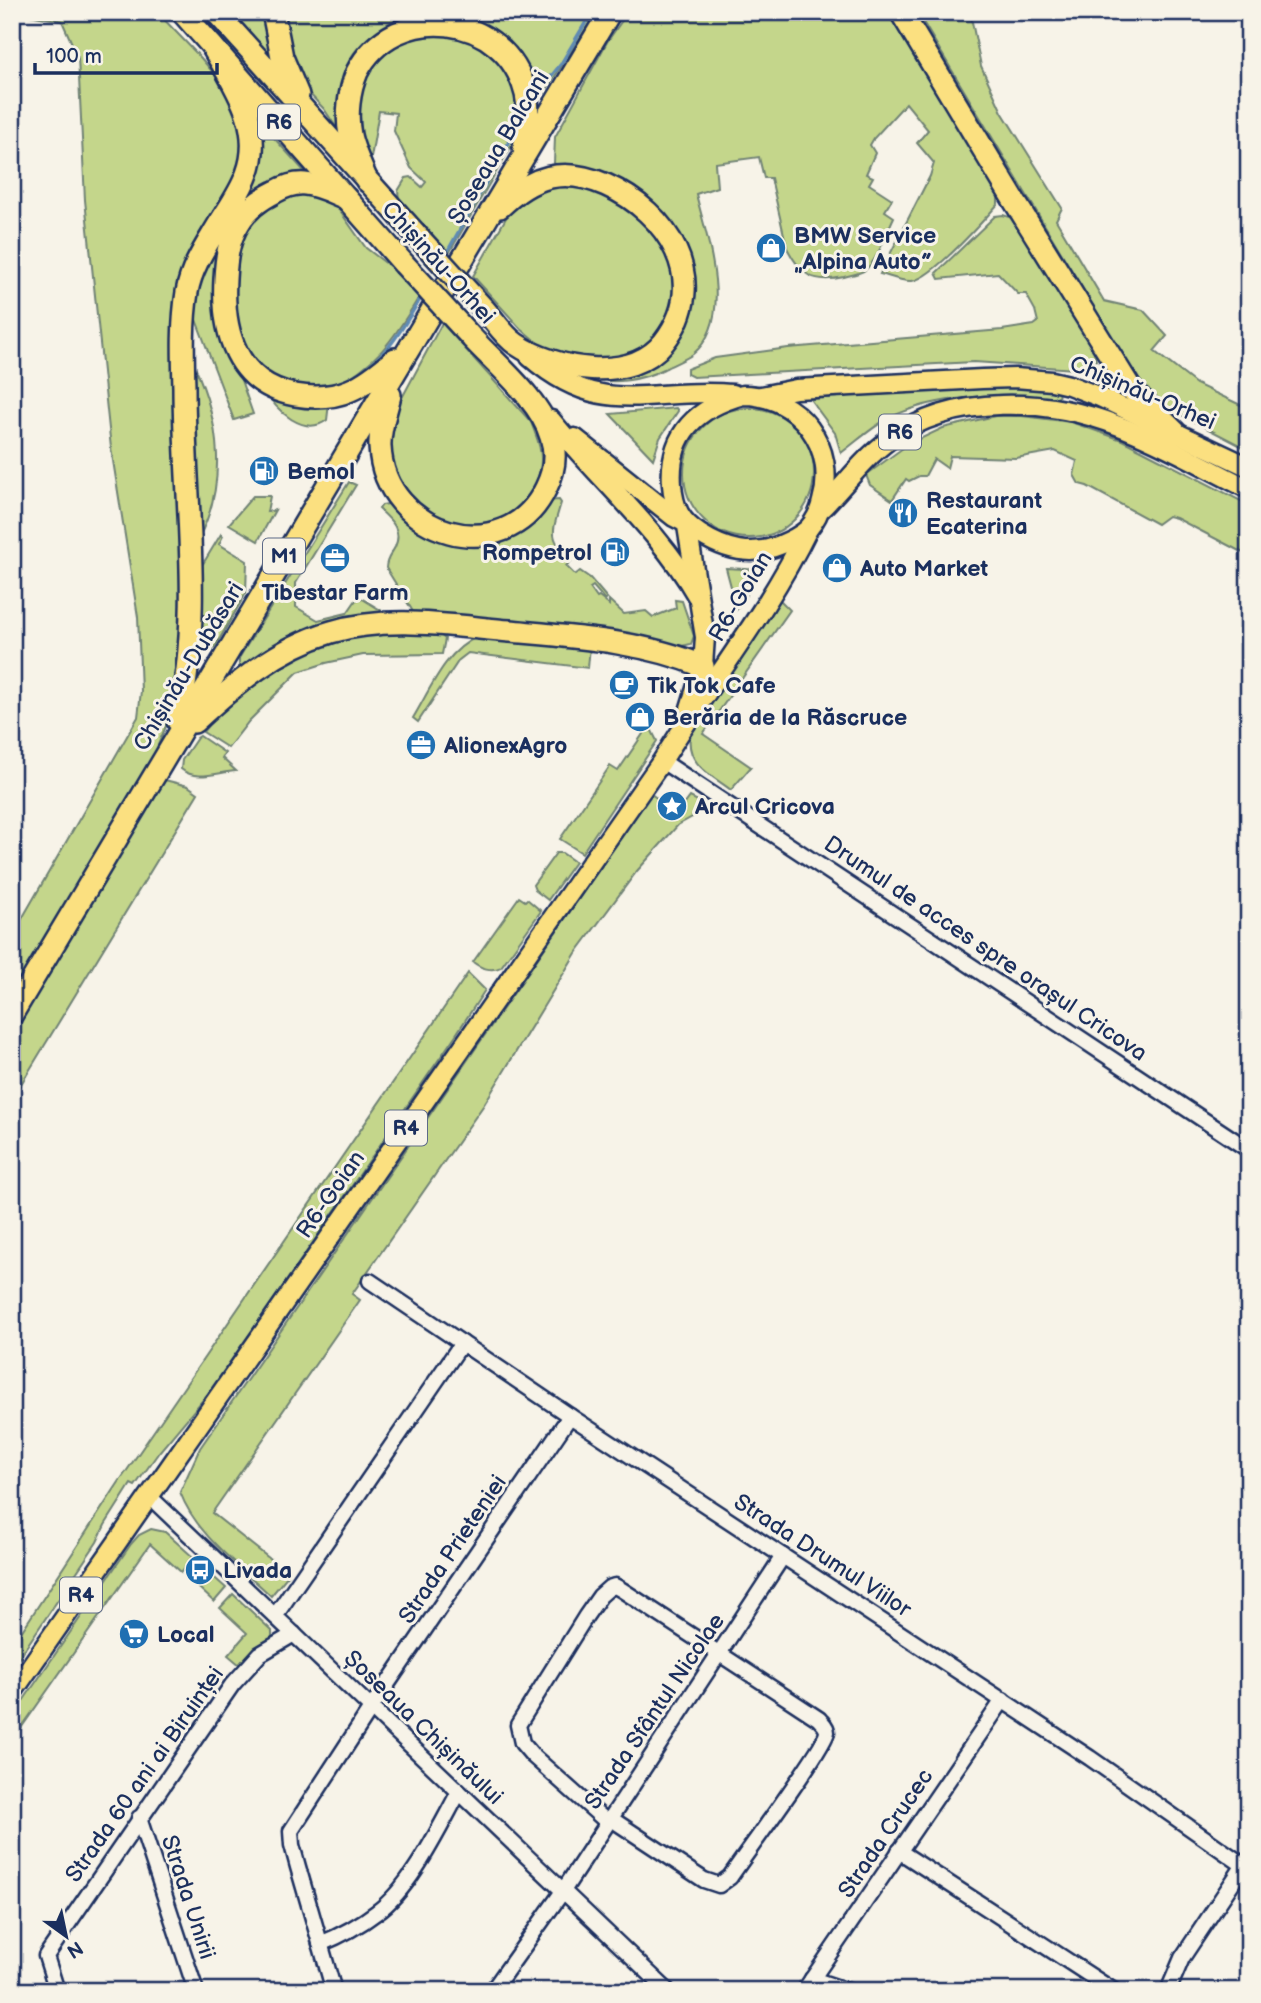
<svg xmlns="http://www.w3.org/2000/svg" width="1261" height="2003" font-family="'Balsamiq Sans',sans-serif">
	<style>
		.green { fill: #c4d68b; stroke: #708274; stroke-width: 2 }
		.lines { fill: none; stroke-linecap: round; stroke-linejoin: round }
		.stream { stroke: #5e8ab3; stroke-width: 3.5 }
		.minor-casing { stroke: #1b2f5e; stroke-width: 19 }
		.major-casing { stroke: #1b2f5e; stroke-width: 23 }
		.highway-casing { stroke: #1b2f5e; stroke-width: 26 }
		.minor { stroke: #f7f3e8; stroke-width: 14 }
		.major { stroke: #fbe080; stroke-width: 18 }
		.highway { stroke: #fbe080; stroke-width: 21 }
		.highway-bridge-casing { stroke: #1b2f5e; stroke-width: 26; stroke-linecap: butt }
		.highway-bridge { stroke: #fbe080; stroke-width: 21 }
		.labels { text-anchor: middle; stroke-width: 6; stroke-linejoin: round; paint-order: stroke }
		.shield { fill: #f7f3e8; stroke: #5d6a87; stroke-width: 2 }
		.shield-label { font-size: 21px; font-weight: bold; fill: #1b2f5e }
		.street-label { font-size: 23px; fill: #1b2f5e; stroke: #f7f3e8 }
		.poi-label { font-size: 23px; font-weight: bold; fill: #1b2f5e; stroke: #f7f3e8; text-anchor: start }
	</style>
	<rect width="100%" height="100%" fill="#f7f3e8"/>
	<filter id="ink" filterUnits="userSpaceOnUse"><feTurbulence type="fractalNoise" baseFrequency=".0143" numOctaves="2"/><feDisplacementMap in="SourceGraphic" scale="14" xChannelSelector="R" yChannelSelector="G"/><feConvolveMatrix kernelMatrix="1 2 1 2 8 2 1 2 1" color-interpolation-filters="sRGB"/></filter>
	<g filter="url(#ink)">
		<g class="green">
			<path d="M13,12H157L201,58L235,99L245,157L184,279L185,595L178,698L141,785L12,1002V936L138,717L141,691L138,617L111,448L85,200L78,57L62,21Z"/>
			<path d="M229,12H267L276,62Z"/>
			<path d="M282,12H413C382,23 347,47 342,82C340,97 343,116 344,131L340,133L324,109L303,87L293,62Z"/>
			<path d="M447,12H590L594,16L543,95L536,97L483,25L465,17Z"/>
			<path d="M628,12H887L998,194V204C983,221 932,278 912,281C901,282 890,276 880,274L930,176L934,163L917,143L928,130L906,103L874,138L870,145L875,153L866,174L873,177L869,184L892,199L885,211L894,217C886,233 879,259 865,270C860,274 850,275 844,277C812,284 801,275 787,248L771,178H764L759,157L715,163L717,187L696,194C707,239 736,318 693,354C685,360 673,364 664,369C642,380 614,385 590,378L679,331L675,232L554,163L555,137L607,42Z"/>
			<path d="M917,12H970L981,66L1002,112L1062,208L1056,220L1104,301L1143,310L1167,336L1154,351L1196,384L1249,409V450L1181,415L1156,400L1135,376Z"/>
			<path d="M415,28L474,37L506,67L516,92L517,136L449,253L399,199L398,191L406,178L411,177L422,187L426,182L411,168L394,131L396,113L379,111L371,158L364,156L355,114L364,75L373,60Z"/>
			<path d="M264,127L305,172L223,238L236,366L253,414L234,420L192,309L196,289L259,153L261,129Z"/>
			<path d="M564,180L624,200L669,248L676,289L664,329L637,354L597,362L546,350L520,328L473,276L515,202Z"/>
			<path d="M294,192L323,198L337,207L366,248L396,271L419,297C392,342 377,364 329,390L279,383L255,368L233,331V261L249,219Z"/>
			<path d="M1003,215L1012,218L1093,345L1096,361L1089,370L974,362L693,377L687,374V369L715,358L788,348L1002,330L1034,325L1038,322L1035,310L1026,294H1018L998,273L939,279L936,273L995,216Z"/>
			<path d="M442,323L531,422C535,434 541,445 541,458C542,489 513,518 485,524C478,526 466,530 459,528C441,523 422,510 405,501L386,442L388,424Z"/>
			<path d="M194,365C220,421 228,486 197,541Z"/>
			<path d="M976,387L1050,389L1059,391L1058,399C1000,396 943,392 889,418C872,427 856,442 841,453L835,433L810,399Z"/>
			<path d="M265,390L329,403L327,420C305,437 275,411 265,390Z"/>
			<path d="M676,408L678,411L660,438L653,459L610,414Z"/>
			<circle cx="749" cy="473" r="65"/>
			<path d="M995,416H1022L1071,422L1122,440L1249,505V556L1176,518L1168,516L1157,524L1087,486L1079,484L1074,475L1077,461L1055,451L1016,458L950,456L947,468L934,459L925,476H919L909,481L906,479L892,500L870,485L866,475L907,445L943,428Z"/>
			<path d="M349,482L356,485L296,583V607L318,620L347,613L356,600L361,598L382,611L383,614L247,667L239,666V658Z"/>
			<path d="M253,496H270L267,512L275,510L258,541L229,524Z"/>
			<path d="M559,500L561,503C552,533 548,537 571,561L566,566L575,575L580,571L590,578L607,598L605,600L593,586L590,588L597,598L599,597L609,605V600L624,614L646,611L653,617L676,608L675,600L682,601L694,636L691,644L682,646L572,630L417,618L386,568C386,559 391,555 395,547C403,530 391,520 379,509L382,505L394,503L470,543L546,501Z"/>
			<path d="M221,534L223,536L219,544L247,561L246,593L215,647L208,651L203,648L199,642L198,572Z"/>
			<path d="M726,568L762,570L737,609Z"/>
			<path d="M780,600L790,610L703,734L751,767L731,790C711,775 686,764 690,736Z"/>
			<path d="M361,632L438,633L445,639L442,654L363,655L326,663L298,672L249,721L228,748L203,732L217,714L276,662Z"/>
			<path d="M477,637L590,646L588,668L468,653L459,660L418,722L413,718C430,690 445,651 477,637Z"/>
			<path d="M649,725L657,741L582,853L560,839L610,766L618,771Z"/>
			<path d="M200,736L225,753L222,758L236,771C218,772 196,782 181,769L182,760L197,738Z"/>
			<path d="M161,779L188,786L198,793L12,1099V1027Z"/>
			<path d="M651,794L665,804L674,799L684,805L690,797L710,807L678,825L637,871L576,953L483,1106L352,1294L360,1300L212,1513L289,1574L271,1596C239,1565 196,1535 180,1492L200,1448Z"/>
			<path d="M556,853H562L575,862L548,900L535,890L533,885Z"/>
			<path d="M519,897L525,901L527,899L541,911L501,967C492,972 480,968 473,962Z"/>
			<path d="M468,973L485,990L455,1036L212,1389L159,1452L135,1486L131,1484L105,1525L97,1542L12,1668V1646L119,1482Z"/>
			<path d="M151,1529L165,1532L193,1557L181,1572L150,1544L12,1741V1717L131,1544L139,1535Z"/>
			<path d="M198,1563L226,1588L214,1602L186,1576Z"/>
			<path d="M233,1594L272,1631V1638L241,1666L228,1655L247,1633L220,1608Z"/>
		</g>
		<g class="lines">
			<g class="stream">
				<path d="M540,90L561,64L589,17"/>
				<path d="M359,114L360,127"/>
				<path d="M446,254L518,126"/>
				<path d="M347,380C387,359 401,331 423,294"/>
			</g>
			<g class="minor-casing">
				<g id="minor">
					<path d="M662,761L1249,1150"/>
					<path d="M370,1281L570,1416L1090,1758L1249,1869"/>
					<path d="M149,1496L668,1991"/>
					<path d="M275,1616L462,1343"/>
					<path d="M139,1818L196,1991"/>
					<path d="M607,1822L533,1756L522,1743L518,1725L586,1616L600,1596L609,1588L615,1586L622,1590L819,1719C822,1723 827,1726 827,1732C826,1745 744,1856 730,1877L719,1885L704,1880L610,1818"/>
					<path d="M899,1851L1114,1991"/>
					<path d="M320,1944C340,1936 360,1925 377,1912C411,1888 439,1828 459,1792"/>
					<path d="M812,1979L848,1991"/>
					<path d="M57,1991L46,1956L232,1685L260,1654L294,1634"/>
					<path d="M334,1991L298,1867L292,1845L291,1831L371,1708L570,1416"/>
					<path d="M492,1991L563,1891L783,1556"/>
					<path d="M804,1991L1003,1700"/>
					<path d="M1168,1991L1182,1958L1244,1865"/>
				</g>
			</g>
			<g class="major-casing">
				<g id="major">
					<path d="M530,357C604,421 650,386 733,394"/>
					<path d="M743,395C799,395 838,448 822,501C820,511 815,521 808,529C800,536 790,541 780,545C751,557 725,550 700,534C680,521 674,508 672,485C668,434 696,408 743,395Z"/>
					<path d="M761,396L796,389L982,379L1015,378L1052,381L1069,385L1100,397L1249,467"/>
					<path d="M551,420C598,478 660,531 697,596"/>
					<path d="M575,438L674,517L682,521"/>
					<path d="M822,508C845,485 863,459 889,440C954,393 1048,398 1119,426C1164,443 1206,468 1249,489"/>
					<path d="M687,526L705,637L703,666L690,708"/>
					<path d="M12,1693L662,761C710,683 768,611 808,529"/>
				</g>
			</g>
			<g class="highway-casing">
				<g id="highway">
					<path d="M182,12L404,264"/>
					<path d="M216,12L422,241"/>
					<path d="M273,12L282,57L298,95"/>
					<path d="M901,12L1015,202L1131,389L1175,432"/>
					<path d="M367,181C361,166 353,150 350,135C346,115 349,91 357,72C394,0 506,11 526,94C530,112 527,130 524,148"/>
					<path d="M346,198C333,193 319,185 305,184C294,183 284,187 275,192C261,199 247,209 239,223C228,240 226,260 225,279C222,331 236,384 295,395C339,403 363,387 395,359"/>
					<path d="M484,309C494,320 504,336 516,344C554,370 631,384 664,342C712,280 667,212 606,185C563,166 532,176 500,207"/>
					<path d="M390,395C386,413 379,429 380,447C384,535 506,572 546,488C554,472 557,455 551,437C541,401 497,365 472,338"/>
					<path d="M178,721C204,612 184,498 184,387C183,355 182,323 187,292C191,269 204,249 216,229C226,212 240,194 247,174C265,127 234,85 212,46"/>
					<path d="M194,722C234,685 277,648 331,632C389,615 451,626 510,631C575,637 642,641 703,666"/>
					<path d="M12,1014L610,12"/>
				</g>
			</g>
			<use href="#minor" class="minor"/>
			<use href="#major" class="major"/>
			<use href="#highway" class="highway"/>
			<g class="highway-bridge-casing">
				<g id="highway-bridge">
					<path d="M422,241L484,309"/>
					<path d="M404,264L472,338"/>
				</g>
			</g>
			<use href="#highway-bridge" class="highway-bridge"/>
		</g>
	</g>
	<defs>
		<g id="shop-disc" transform="scale(1.575)"><circle r="9.5" fill="#1f6fb2" stroke="#f7f3e8"/><path d="M-5-2.5h2.3a2.7 3.5 0 0 1 5.4 0H5L5.5 6h-11ZM-1.5-2.5h3a1.5 2.3 0 0 0-3 0Z" fill="#fff"/></g>
		<g id="fuel-disc" transform="scale(1.575)"><circle r="9.5" fill="#1f6fb2" stroke="#f7f3e8"/><path d="M-5.5-6h7V0h2V4h1.3V-2.5L3-4.5l.8-.8L6-3V5H2.5V1h-1V6h-7ZM-4.2-4.7v3.2H.2V-4.7Z" fill="#fff"/></g>
		<g id="restaurant-disc" transform="scale(1.575)"><circle r="9.5" fill="#1f6fb2" stroke="#f7f3e8"/><path d="M-5-6h1v4h1v-4h1v4h1v-4h1v5L-1.5 .5V6h-2V.5L-5-1ZM5-6V6H3V1.5H1.5Q1.5-4 5-6Z" fill="#fff"/></g>
		<g id="office-disc" transform="scale(1.575)"><circle r="9.5" fill="#1f6fb2" stroke="#f7f3e8"/><path d="M-6-3h4V-5.5h4V-3h4V5H-6ZM-1-4.5V-3h2v-1.5ZM-6 0V1H6V0Z" fill="#fff"/></g>
		<g id="cafe-disc" transform="scale(1.575)"><circle r="9.5" fill="#1f6fb2" stroke="#f7f3e8"/><path d="M-5.5-4.5H6V0H3Q3 3.5 0 3.5H-2.5Q-5.5 3.5-5.5 0ZM3-3.2v2h1.7v-2ZM-6 4.5H4V6H-6Z" fill="#fff"/></g>
		<g id="sight-disc" transform="scale(1.575)"><circle r="9.5" fill="#1f6fb2" stroke="#f7f3e8"/><path d="M0-6L1.8-2.2L6-1.7L2.9 1.2L3.7 5.4L0 3.3L-3.7 5.4L-2.9 1.2L-6-1.7L-1.8-2.2Z" fill="#fff"/></g>
		<g id="bus-disc" transform="scale(1.575)"><circle r="9.5" fill="#1f6fb2" stroke="#f7f3e8"/><path d="M-5-6H5V4H4V6H2V4H-2V6H-4V4H-5ZM-3.5-4V0h7V-4ZM-3.5 1.2v1.5H-2V1.2ZM2 1.2v1.5H3.5V1.2Z" fill="#fff"/></g>
		<g id="supermarket-disc" transform="scale(1.575)"><circle r="9.5" fill="#1f6fb2" stroke="#f7f3e8"/><path d="M-6-5.5h2.5l.6 2H6L4.5 2H-2.5L-4.4-4H-6ZM-1.5 3.2a1.3 1.3 0 1 0 .1 0ZM3 3.2a1.3 1.3 0 1 0 .1 0Z" fill="#fff"/></g>
	</defs>
	<g fill-rule="evenodd">
		<use href="#shop-disc" x="771" y="248"/>
		<use href="#fuel-disc" x="264" y="471"/>
		<use href="#restaurant-disc" x="903" y="513"/>
		<use href="#fuel-disc" x="615" y="552"/>
		<use href="#office-disc" x="335" y="558"/>
		<use href="#shop-disc" x="837" y="568"/>
		<use href="#cafe-disc" x="624" y="685"/>
		<use href="#shop-disc" x="640" y="717"/>
		<use href="#office-disc" x="421" y="745"/>
		<use href="#sight-disc" x="672" y="806"/>
		<use href="#bus-disc" x="200" y="1570"/>
		<use href="#supermarket-disc" x="134" y="1634"/>
	</g>
	<g class="labels">
		<g class="shield">
			<rect x="258" y="104.5" width="42" height="35" rx="5"/>
			<rect x="879" y="414.5" width="42" height="35" rx="5"/>
			<rect x="263" y="538.5" width="42" height="35" rx="5"/>
			<rect x="385" y="1110.5" width="42" height="35" rx="5"/>
			<rect x="60" y="1577.5" width="42" height="35" rx="5"/>
		</g>
		<g class="shield-label">
			<text x="279" y="129">R6</text>
			<text x="900" y="439">R6</text>
			<text x="284" y="563">M1</text>
			<text x="406" y="1135">R4</text>
			<text x="81" y="1602">R4</text>
		</g>
		<g class="street-label">
			<text transform="translate(498 147) rotate(-59)" y="8">Șoseaua Balcani</text>
			<text transform="translate(439 262) rotate(48)" y="8">Chișinău-Orhei</text>
			<text transform="translate(1143 392) rotate(23)" y="8">Chișinău-Orhei</text>
			<text transform="translate(740 596) rotate(-59)" y="8">R6-Goian</text>
			<text transform="translate(188 666) rotate(-59)" y="8">Chișinău-Dubăsari</text>
			<text transform="translate(986 948) rotate(34)" y="8">Drumul de acces spre orașul Cricova</text>
			<text transform="translate(330 1194) rotate(-55)" y="8">R6-Goian</text>
			<text transform="translate(452 1549) rotate(-56)" y="8">Strada Prieteniei</text>
			<text transform="translate(823 1555) rotate(33)" y="8">Strada Drumul Viilor</text>
			<text transform="translate(654 1711) rotate(-56)" y="8">Strada Sfântul Nicolae</text>
			<text transform="translate(424 1727) rotate(44)" y="8">Șoseaua Chișinăului</text>
			<text transform="translate(144 1774) rotate(-55)" y="8">Strada 60 ani ai Biruinței</text>
			<text transform="translate(885 1833) rotate(-56)" y="8">Strada Crucec</text>
			<text transform="translate(189 1897) rotate(72)" y="8">Strada Unirii</text>
		</g>
		<g class="poi-label">
			<text x="794" y="243">BMW Service<tspan x="794" dy="26">„Alpina Auto”</tspan></text>
			<text x="287" y="479">Bemol</text>
			<text x="926" y="508">Restaurant<tspan x="926" dy="26">Ecaterina</tspan></text>
			<text x="592" y="560" text-anchor="end">Rompetrol</text>
			<text x="860" y="576">Auto Market</text>
			<text x="335" y="600" text-anchor="middle">Tibestar Farm</text>
			<text x="647" y="693">Tik Tok Cafe</text>
			<text x="663" y="725">Berăria de la Răscruce</text>
			<text x="444" y="753">AlionexAgro</text>
			<text x="695" y="814">Arcul Cricova</text>
			<text x="223" y="1578">Livada</text>
			<text x="157" y="1642">Local</text>
		</g>
	</g>
	<rect width="1261" height="2003" fill="none" stroke="#f7f3e8" stroke-width="42"/>
	<rect x="21" y="21" width="1219" height="1961" fill="none" stroke="#1b2f5e" stroke-width="2.5" filter="url(#ink)"/>
	<g transform="translate(66 1936) rotate(147)" stroke="#f7f3e8" stroke-width="5" paint-order="stroke">
	<path d="M0-5L12 26L0 18L-12 26Z" fill="#1b2f5e"/>
	<text y="-10" font-size="19" font-weight="bold" text-anchor="middle" fill="#1b2f5e">N</text>
	</g>
	<path d="M35 63v10h182v-10" fill="none" stroke="#1b2f5e" stroke-width="3.5"/>
	<text x="46" y="63" font-size="21" fill="#1b2f5e" stroke="#f7f3e8" stroke-width="5" paint-order="stroke">100 m</text>
</svg>
